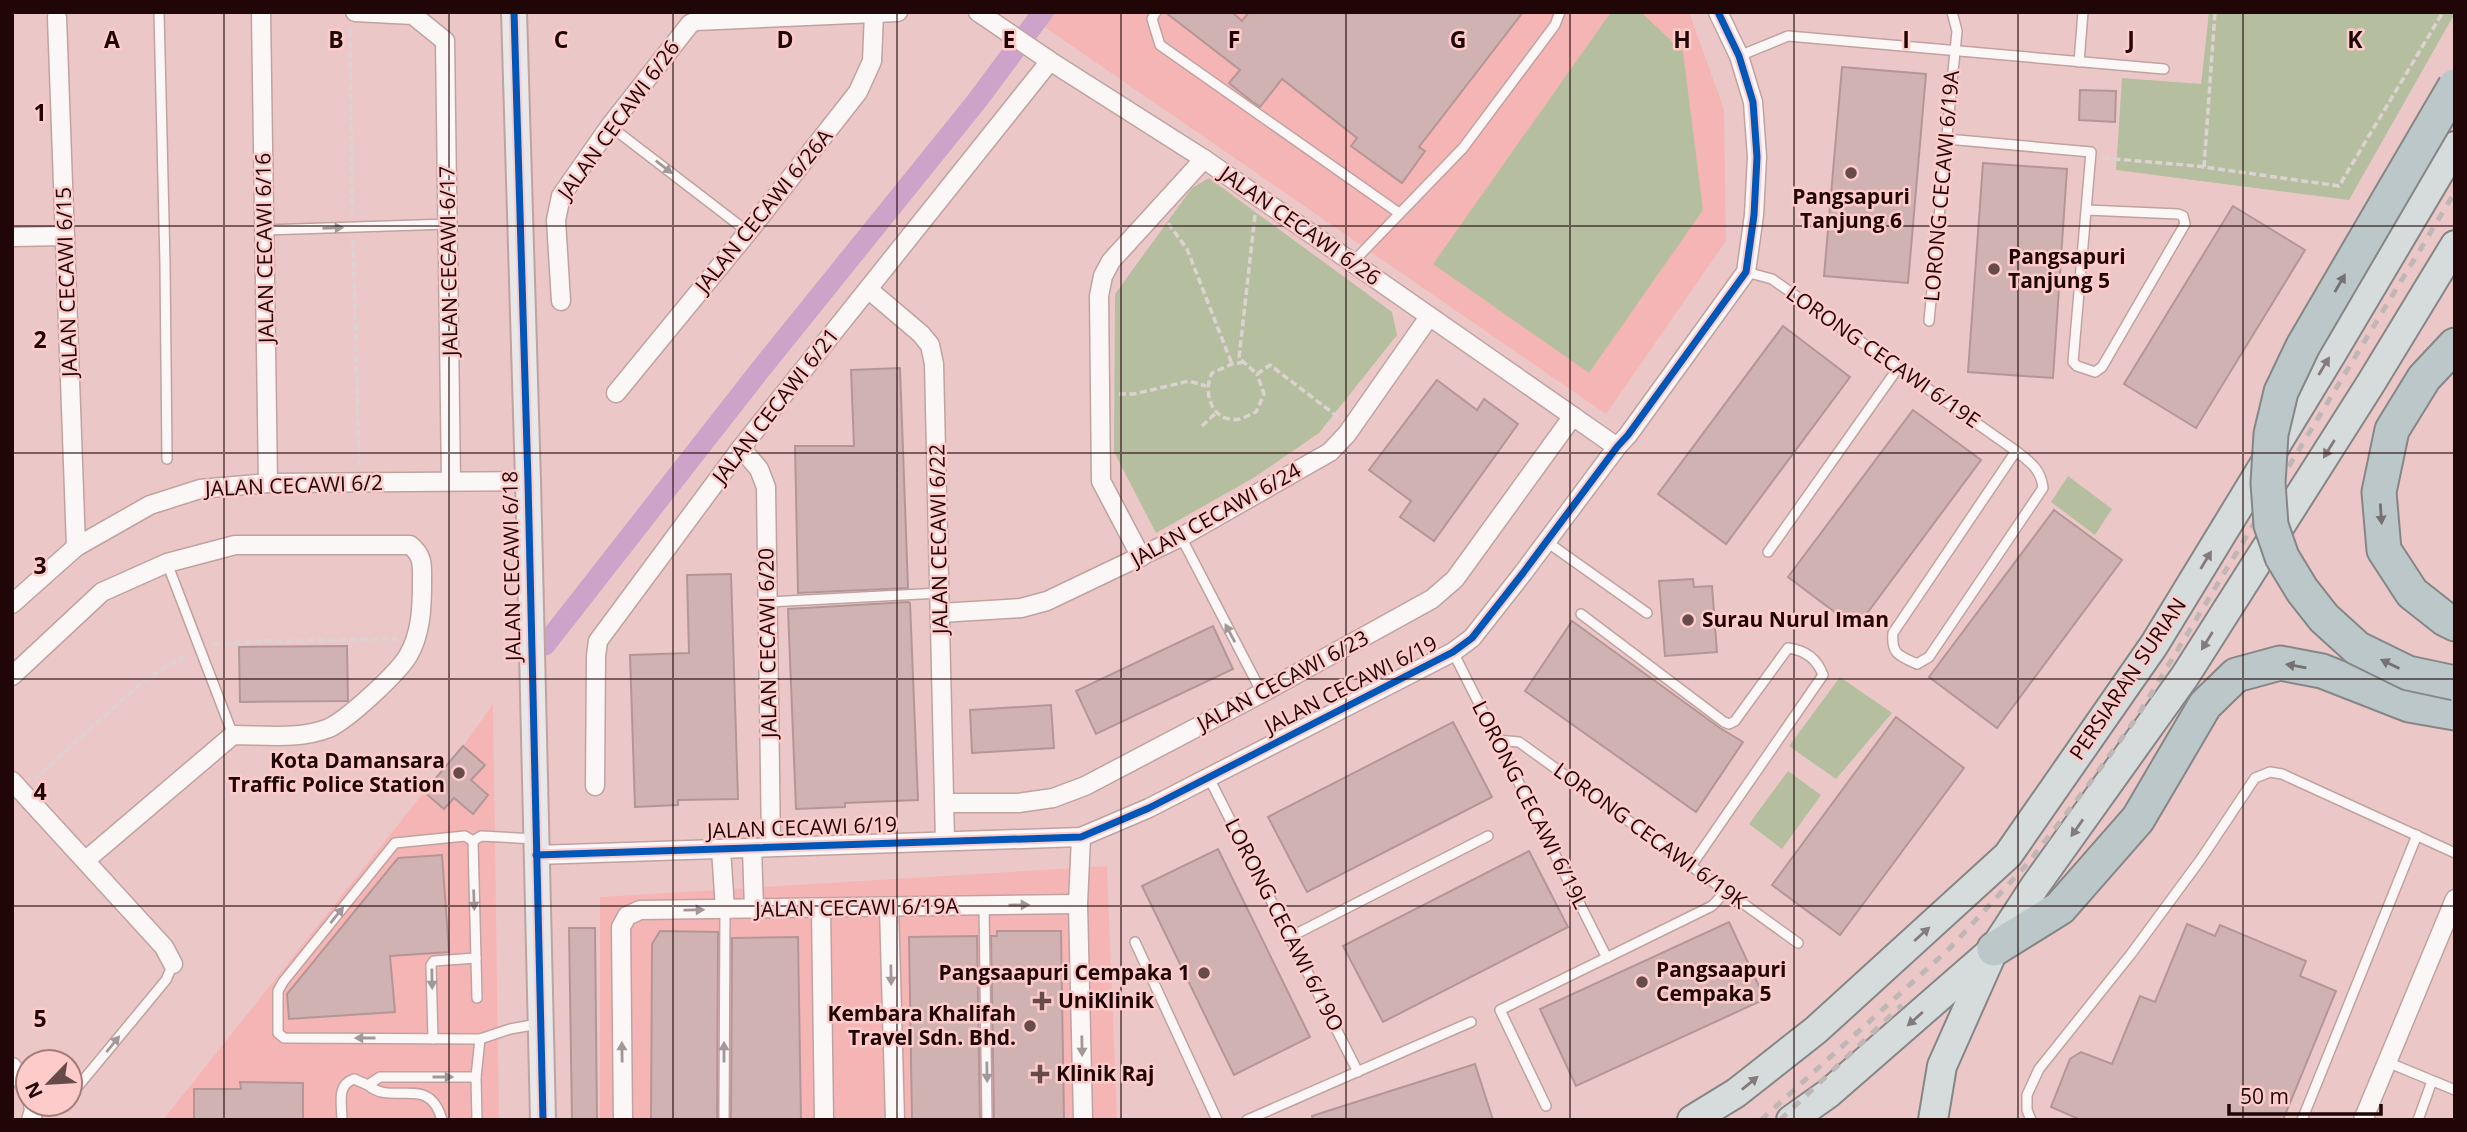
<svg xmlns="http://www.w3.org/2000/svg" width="2467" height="1132" font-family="'Open Sans',sans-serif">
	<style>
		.built { fill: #f6b5b5 }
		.green { fill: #b5bf9f }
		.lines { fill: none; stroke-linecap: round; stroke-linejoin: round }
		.canal { stroke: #cea3ca; stroke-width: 21 }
		.building { fill: #cfb2b1; stroke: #b59697; stroke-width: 2 }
		.lane-casing { stroke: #c0a2a1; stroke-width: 12 }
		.street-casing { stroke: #c0a2a1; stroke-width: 21 }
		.secondary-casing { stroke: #c0a2a1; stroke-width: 28 }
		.primary-casing { stroke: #868687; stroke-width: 32 }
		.highway-casing { stroke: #868687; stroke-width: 37 }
		.path { stroke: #ddd2d2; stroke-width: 3.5; stroke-dasharray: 7 3.5; stroke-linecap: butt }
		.lane { stroke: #fcf7f7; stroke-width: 9 }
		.street { stroke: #fcf7f7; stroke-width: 18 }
		.secondary { stroke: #e8e8e9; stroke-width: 24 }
		.primary { stroke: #d6dbdb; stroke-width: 28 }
		.highway { stroke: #bbc7c8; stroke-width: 33 }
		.rail { stroke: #c0b6b6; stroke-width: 5; stroke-dasharray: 9 9; stroke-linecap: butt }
		.highway-bridge-casing { stroke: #868687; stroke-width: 37; stroke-linecap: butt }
		.highway-bridge { stroke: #bbc7c8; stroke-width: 33 }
		.cycleway-casing { stroke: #fdcbca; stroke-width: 11 }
		.cycleway { stroke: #0057b8; stroke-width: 7 }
		.oneway { fill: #a49797 }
		.oneway2 { fill: #757071 }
		.oneway3 { fill: #847b7c }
		.grid { fill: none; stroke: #200607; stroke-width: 2; stroke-opacity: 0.55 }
		.poi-dot { fill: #674a4a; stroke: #fdcbca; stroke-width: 2.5 }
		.labels { text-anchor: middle; stroke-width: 5; stroke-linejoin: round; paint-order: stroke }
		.street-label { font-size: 21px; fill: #200607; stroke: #fdcbca }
		.poi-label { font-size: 21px; font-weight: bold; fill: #200607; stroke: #fdcbca; text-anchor: start }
		.grid-label { font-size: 23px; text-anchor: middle; font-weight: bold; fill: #200607; stroke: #fdcbca; stroke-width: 5; stroke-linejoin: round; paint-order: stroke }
	</style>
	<rect width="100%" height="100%" fill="#ebc8c7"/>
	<g class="built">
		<path d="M1050,12H1689L1724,109L1726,241L1606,414L1040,24Z"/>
		<path d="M493,704L499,1120H163L424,792L463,746Z"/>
		<path d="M1107,866L1117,1120H600V897Z"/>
	</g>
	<g class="green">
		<path d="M1611,12H1641L1683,52L1703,210L1589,373L1433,264Z"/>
		<path d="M2209,12H2455V13L2349,200L2116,170L2122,78L2201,84Z"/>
		<path d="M1209,178L1392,312L1397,335L1319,433L1255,477L1156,533L1114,452L1115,294L1192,188Z"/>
		<path d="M2068,476L2112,509L2095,535L2051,502Z"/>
		<path d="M1840,677L1892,713L1836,779L1789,746Z"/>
		<path d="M1788,771L1821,795L1782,849L1749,824Z"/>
	</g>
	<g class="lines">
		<path class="canal" d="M545,645L760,370L976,102L1043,12"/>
	</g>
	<g class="building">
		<path d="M1165,12H1232L1242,21L1249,12H1523L1419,147L1425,151L1402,183L1351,146L1357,138L1282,79L1260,107L1250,100L1229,83L1240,70Z"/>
		<path d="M1842,67L1926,74L1908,283L1824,276Z"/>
		<path d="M2080,90L2116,91L2115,122L2079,120Z"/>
		<path d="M1983,163L2067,169L2053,378L1968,372Z"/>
		<path d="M2233,206L2305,250L2196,428L2124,384Z"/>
		<path d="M1783,326L1850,377L1726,544L1658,494Z"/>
		<path d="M900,368L908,588L798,593L795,446H854L851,370Z"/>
		<path d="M1437,380L1477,410L1484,399L1518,424L1434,541L1400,517L1411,501L1369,470Z"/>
		<path d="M1913,410L1981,460L1856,628L1788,577Z"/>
		<path d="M2054,510L2122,560L1997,728L1929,677Z"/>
		<path d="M731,574L738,799L678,800V805L635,807L630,655L689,653L687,575Z"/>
		<path d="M1693,579L1694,587L1712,586L1717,652L1665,656L1659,581Z"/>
		<path d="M908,602L910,603L918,800L845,803V807L796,809L788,609Z"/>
		<path d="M1572,621L1720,728L1743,742L1696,812L1525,691Z"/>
		<path d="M1213,626L1233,669L1096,734L1076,691Z"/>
		<path d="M347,646L348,701L240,702L239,647Z"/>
		<path d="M1051,705L1054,748L972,753L970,710Z"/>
		<path d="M1896,717L1964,768L1840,935L1772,885Z"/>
		<path d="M1453,722L1492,797L1307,892L1268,817Z"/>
		<path d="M463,746L485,765L471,780L488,795L473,814L454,798L444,809L424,792Z"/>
		<path d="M1218,849L1310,1037L1234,1075L1142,886Z"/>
		<path d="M1529,851L1568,927L1383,1022L1343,946Z"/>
		<path d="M442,855L449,952L390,956L395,1012L289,1019L287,994L398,858Z"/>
		<path d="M1729,922L1765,999L1576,1086L1540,1009Z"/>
		<path d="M2187,924L2215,936L2220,925L2306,961L2300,976L2336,991L2283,1120H2081L2051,1107L2070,1059L2081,1052L2112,1064L2140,996L2155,1002Z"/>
		<path d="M569,928H595L597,1120H572Z"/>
		<path d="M660,931L718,932L717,1120H651L652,944Z"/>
		<path d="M997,931H1061L1064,1120H994L991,936H997Z"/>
		<path d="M977,936L980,1120H912L909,937Z"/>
		<path d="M798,937L801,1120H731L732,938Z"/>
		<path d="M1475,1064L1493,1120H1313L1312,1116Z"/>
		<path d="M240,1082L303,1083V1120H194V1089H241Z"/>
	</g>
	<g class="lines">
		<g class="lane-casing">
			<g id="lane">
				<path d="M159,12L165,264L167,459"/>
				<path d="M1156,12L1152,19L1160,45L1399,213"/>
				<path d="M1739,56L1788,36L2164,69"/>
				<path d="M2079,62L2083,12"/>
				<path d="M610,126L748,232"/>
				<path d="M1947,139L2091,152L2073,362L2077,366L2095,372L2102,367L2185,224L2183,216L2178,214L2087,210"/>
				<path d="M265,230L448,224"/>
				<path d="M1352,263L1463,148L1555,25L1560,12"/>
				<path d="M1746,272L1772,279L2016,451C2030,462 2041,469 2043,488L1929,657L1917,664C1900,656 1891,655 1893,633L2016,451"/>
				<path d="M1929,321L1957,31L1952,12"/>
				<path d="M1181,537L1262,693"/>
				<path d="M1547,542L1647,613"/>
				<path d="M1768,552L1898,368"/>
				<path d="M167,563L233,735"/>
				<path d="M768,602L940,593"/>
				<path d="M1581,614L1724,722L1729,724L1735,721L1740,714L1788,648C1805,650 1817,659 1823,675L1691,866"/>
				<path d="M1453,652L1607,958"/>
				<path d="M1497,740L1519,742L1798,943"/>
				<path d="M1209,778L1358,1072"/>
				<path d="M473,841L465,836L395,843L283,982L278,991V1033L284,1038L480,1039"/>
				<path d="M473,841L477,998"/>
				<path d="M473,841L481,836L535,839"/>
				<path d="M984,906L987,1120"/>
				<path d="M1290,937L1488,836"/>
				<path d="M1135,942L1217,1120"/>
				<path d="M433,1039L431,965L434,961L476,958"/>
				<path d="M2387,1062L2455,1090"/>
				<path d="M368,1085C393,1107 429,1073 442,1120"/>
				<path d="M70,1096L166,980L173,964"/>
				<path d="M1546,1106L1500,1010L1712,906L1726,891"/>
				<path d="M34,1110L62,1104"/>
				<path d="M342,1120C342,1104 336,1085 354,1079L368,1085L380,1077H476"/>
				<path d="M477,1120L476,1077L480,1039L510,1029L538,1024"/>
				<path d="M724,1120L725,909"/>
				<path d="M1247,1120L1471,1022"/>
				<path d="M2031,1120L2027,1110V1095L2039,1069L2131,954L2201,859L2255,778L2270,772L2282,774L2455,853"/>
				<path d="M2302,1120L2417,835"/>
				<path d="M2418,1120L2432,1081"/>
			</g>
		</g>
		<g class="street-casing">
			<g id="street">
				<path d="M261,12L268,483"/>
				<path d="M355,12L413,15L445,41L451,481"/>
				<path d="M978,12L1050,61L1204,159L1617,447"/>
				<path d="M57,17L76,547"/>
				<path d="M12,237L65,236"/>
				<path d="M868,289L921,334L930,345L934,364L945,841"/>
				<path d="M561,301L556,220L561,196L610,126L690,24L696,21L898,12"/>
				<path d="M616,393L748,232L858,92L872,61L874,13"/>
				<path d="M741,448L759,469L766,487L771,846"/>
				<path d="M1141,557L1101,481L1099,296L1103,276L1111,261L1204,159"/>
				<path d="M12,604L76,547L150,505L200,489L268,483L528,481"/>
				<path d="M940,613L1021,608L1047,601L1181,537L1330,452L1347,434L1429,317"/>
				<path d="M12,676L102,592L167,563L235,545H410C424,556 422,567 422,583C422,608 421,634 408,656C397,674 348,719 329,728C299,740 265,735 233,735L86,860"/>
				<path d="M12,781L164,947L173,964"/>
				<path d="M595,786L596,656L598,641L741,448L1050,61"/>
				<path d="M945,803H1018L1053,798L1085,786L1262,693L1432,599L1455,579L1573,416"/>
				<path d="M1081,837L1078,904L1083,1120"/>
				<path d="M752,848L754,909"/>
				<path d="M721,849L725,909"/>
				<path d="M536,855L1081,837L1149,808L1453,652L1472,638L1523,573L1617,447L1628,435L1746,272L1754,215L1757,157L1753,102L1739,56L1718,12"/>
				<path d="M889,907L895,1120"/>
				<path d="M821,908L824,1120"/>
				<path d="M12,1067L28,1088"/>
				<path d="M31,1120L34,1110L33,1104"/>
				<path d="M623,1120L621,927L627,916L640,910L1078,904"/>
				<path d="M2363,1120L2455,899"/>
			</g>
		</g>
		<g class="secondary-casing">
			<path id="secondary" d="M514,12L528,481L543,1120"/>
		</g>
		<g class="primary-casing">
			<g id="primary">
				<path d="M1692,1120L1736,1093L1816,1030L2008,855L2154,645L2331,355L2455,146"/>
				<path d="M1791,1120L1829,1093L1994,949L2035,886L2185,676L2371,383L2455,245"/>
				<path d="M1933,1120L1942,1066L1990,958"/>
			</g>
		</g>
		<g class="highway-casing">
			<g id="highway">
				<path d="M2455,345L2424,378L2392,430L2379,492L2384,550L2412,593L2445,619L2455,624"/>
				<path d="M1994,949L2060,908L2138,819L2205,705L2236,675L2280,663L2322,671L2409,705L2455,713"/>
			</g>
		</g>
		<g class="path">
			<path d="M350,30L352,214"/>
			<path d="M2103,158L2197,166L2339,186L2443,12"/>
			<path d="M2204,167L2215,12"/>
			<path d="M1255,215L1239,358L1257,374L1270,365L1338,417"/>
			<path d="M1168,223L1187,249L1232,364"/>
			<path d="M353,240L359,466"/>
			<path d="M1244,362L1232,364L1212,373C1202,394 1213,424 1240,419C1246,417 1251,414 1256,412L1264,394L1257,374"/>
			<path d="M1119,394H1134L1189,381L1206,386"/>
			<path d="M1202,426L1217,412"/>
			<path d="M213,645L265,641L398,639"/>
			<path d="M34,780L142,682L187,654"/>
		</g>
		<use href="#lane" class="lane"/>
		<use href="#street" class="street"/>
		<use href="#secondary" class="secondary"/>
		<use href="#primary" class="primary"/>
		<use href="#highway" class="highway"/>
		<g class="rail">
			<path d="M1761,1120L1949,949L2029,862L2092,780L2137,717L2455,192"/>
			<path d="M1780,1120L1902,1005"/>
		</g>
		<g class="highway-bridge-casing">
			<path id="highway-bridge" d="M2455,86L2303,346L2281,392L2271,434L2268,483L2271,525L2282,557L2302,590L2324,618L2357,648L2408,673L2455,683"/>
		</g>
		<use href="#highway-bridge" class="highway-bridge"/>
		<g class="cycleway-casing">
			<g id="cycleway">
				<path d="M514,12L528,481L543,1120"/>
				<path d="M536,855L1081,837L1149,808L1453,652L1472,638L1523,573L1617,447L1628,435L1746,272L1754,215L1757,157L1753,102L1739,56L1718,12"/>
			</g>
		</g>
		<use href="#cycleway" class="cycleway"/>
	</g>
	<defs><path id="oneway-solid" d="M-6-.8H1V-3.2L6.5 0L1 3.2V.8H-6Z" transform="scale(1.75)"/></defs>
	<g class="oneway">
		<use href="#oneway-solid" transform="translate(664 167) rotate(38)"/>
		<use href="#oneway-solid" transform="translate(333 228) rotate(-2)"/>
		<use href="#oneway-solid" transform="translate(1230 633) rotate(-118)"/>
		<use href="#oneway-solid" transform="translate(474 900) rotate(88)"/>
		<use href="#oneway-solid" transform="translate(1019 905) rotate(-1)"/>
		<use href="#oneway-solid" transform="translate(694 910) rotate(-1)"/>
		<use href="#oneway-solid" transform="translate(337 915) rotate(-51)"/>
		<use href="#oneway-solid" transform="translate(891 975) rotate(89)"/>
		<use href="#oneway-solid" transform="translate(432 979) rotate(89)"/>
		<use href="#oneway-solid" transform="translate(365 1038) rotate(-180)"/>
		<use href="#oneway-solid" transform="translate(113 1044) rotate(-51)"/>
		<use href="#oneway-solid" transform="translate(1082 1046) rotate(89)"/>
		<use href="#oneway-solid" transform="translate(622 1052) rotate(-91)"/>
		<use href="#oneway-solid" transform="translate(724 1052) rotate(-90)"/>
		<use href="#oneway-solid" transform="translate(987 1072) rotate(89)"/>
		<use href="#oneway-solid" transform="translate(443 1077)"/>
	</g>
	<g class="oneway2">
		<use href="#oneway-solid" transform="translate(2340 283) rotate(-60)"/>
		<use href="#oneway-solid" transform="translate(2381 514) rotate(86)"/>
		<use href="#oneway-solid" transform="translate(2390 664) rotate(-154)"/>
		<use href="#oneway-solid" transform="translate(2296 666) rotate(-170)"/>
	</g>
	<g class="oneway3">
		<use href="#oneway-solid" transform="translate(2324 366) rotate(-59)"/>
		<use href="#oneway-solid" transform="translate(2329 449) rotate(122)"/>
		<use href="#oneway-solid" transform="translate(2206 560) rotate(-59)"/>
		<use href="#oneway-solid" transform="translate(2207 641) rotate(122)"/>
		<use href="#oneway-solid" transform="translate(2077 828) rotate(125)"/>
		<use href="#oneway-solid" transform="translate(1922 934) rotate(-42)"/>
		<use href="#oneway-solid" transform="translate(1915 1019) rotate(138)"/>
		<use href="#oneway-solid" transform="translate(1750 1083) rotate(-39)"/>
	</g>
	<path class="grid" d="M224,12V1120M449,12V1120M673,12V1120M897,12V1120M1121,12V1120M1346,12V1120M1570,12V1120M1794,12V1120M2018,12V1120M2243,12V1120M12,226H2455M12,453H2455M12,679H2455M12,906H2455"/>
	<g class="poi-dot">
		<circle cx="1851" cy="173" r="7"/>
		<circle cx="1994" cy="269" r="7"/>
		<circle cx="1688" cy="620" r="7"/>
		<circle cx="459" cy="773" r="7"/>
		<circle cx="1204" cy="973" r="7"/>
		<circle cx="1642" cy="982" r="7"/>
		<path d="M1038.5 990.5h7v7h7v7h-7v7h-7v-7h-7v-7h7z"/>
		<circle cx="1030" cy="1026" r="7"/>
		<path d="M1036.5 1063.5h7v7h7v7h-7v7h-7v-7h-7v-7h7z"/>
	</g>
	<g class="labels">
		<g class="street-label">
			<text transform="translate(619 120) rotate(-54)" y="7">JALAN CECAWI 6/26</text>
			<text transform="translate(1942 186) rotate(-85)" y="7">LORONG CECAWI 6/19A</text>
			<text transform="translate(764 211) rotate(-51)" y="7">JALAN CECAWI 6/26A</text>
			<text transform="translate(1300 226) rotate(35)" y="7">JALAN CECAWI 6/26</text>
			<text transform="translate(265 248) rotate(-91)" y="7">JALAN CECAWI 6/16</text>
			<text transform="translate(449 261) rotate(-91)" y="7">JALAN CECAWI 6/17</text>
			<text transform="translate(67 282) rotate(-92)" y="7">JALAN CECAWI 6/15</text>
			<text transform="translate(1883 357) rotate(35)" y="7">LORONG CECAWI 6/19E</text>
			<text transform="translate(776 406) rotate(-52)" y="7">JALAN CECAWI 6/21</text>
			<text transform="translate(294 486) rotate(-2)" y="7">JALAN CECAWI 6/2</text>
			<text transform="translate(1216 515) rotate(-29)" y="7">JALAN CECAWI 6/24</text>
			<text transform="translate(939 539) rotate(-91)" y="7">JALAN CECAWI 6/22</text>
			<text transform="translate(512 566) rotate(-91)" y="7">JALAN CECAWI 6/18</text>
			<text transform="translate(768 643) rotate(-91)" y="7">JALAN CECAWI 6/20</text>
			<text transform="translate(2128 679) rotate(-56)" y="7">PERSIARAN SURIAN</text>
			<text transform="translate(1283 681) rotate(-28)" y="7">JALAN CECAWI 6/23</text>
			<text transform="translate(1351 685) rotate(-27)" y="7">JALAN CECAWI 6/19</text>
			<text transform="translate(1530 805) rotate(63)" y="7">LORONG CECAWI 6/19L</text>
			<text transform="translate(802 828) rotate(-2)" y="7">JALAN CECAWI 6/19</text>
			<text transform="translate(1650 836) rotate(36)" y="7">LORONG CECAWI 6/19K</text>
			<text transform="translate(857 908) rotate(-1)" y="7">JALAN CECAWI 6/19A</text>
			<text transform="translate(1284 925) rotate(63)" y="7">LORONG CECAWI 6/19O</text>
		</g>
		<g class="poi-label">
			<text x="1851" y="204" text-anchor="middle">Pangsapuri<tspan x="1851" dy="24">Tanjung 6</tspan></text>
			<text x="2008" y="264">Pangsapuri<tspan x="2008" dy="24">Tanjung 5</tspan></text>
			<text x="1702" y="627">Surau Nurul Iman</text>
			<text x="445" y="768" text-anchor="end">Kota Damansara<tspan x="445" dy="24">Traffic Police Station</tspan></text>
			<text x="1656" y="977">Pangsaapuri<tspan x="1656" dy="24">Cempaka 5</tspan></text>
			<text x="1190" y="980" text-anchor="end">Pangsaapuri Cempaka 1</text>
			<text x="1058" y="1008">UniKlinik</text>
			<text x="1016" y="1021" text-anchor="end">Kembara Khalifah<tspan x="1016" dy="24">Travel Sdn. Bhd.</tspan></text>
			<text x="1056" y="1081">Klinik Raj</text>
		</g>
	</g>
	<g class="grid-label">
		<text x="112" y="48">A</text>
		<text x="336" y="48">B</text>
		<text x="561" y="48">C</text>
		<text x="785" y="48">D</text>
		<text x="1009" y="48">E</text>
		<text x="1234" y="48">F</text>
		<text x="1458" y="48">G</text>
		<text x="1682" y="48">H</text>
		<text x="1906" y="48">I</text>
		<text x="2131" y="48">J</text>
		<text x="2355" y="48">K</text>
		<text x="40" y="121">1</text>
		<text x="40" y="348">2</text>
		<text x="40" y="574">3</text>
		<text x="40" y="800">4</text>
		<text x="40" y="1027">5</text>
	</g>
	<rect width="2467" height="1132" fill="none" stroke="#200607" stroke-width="28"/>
	<g transform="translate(49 1083) rotate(245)"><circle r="33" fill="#fdcbca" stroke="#a57c7c" stroke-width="2"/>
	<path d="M0-5L12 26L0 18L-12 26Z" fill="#674a4a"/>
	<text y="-10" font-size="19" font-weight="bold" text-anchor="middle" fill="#200607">N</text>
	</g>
	<path d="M2229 1104v10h152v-10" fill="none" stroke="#200607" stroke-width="3.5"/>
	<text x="2240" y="1104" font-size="21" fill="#200607" stroke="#fdcbca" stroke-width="5" paint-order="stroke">50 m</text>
</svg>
